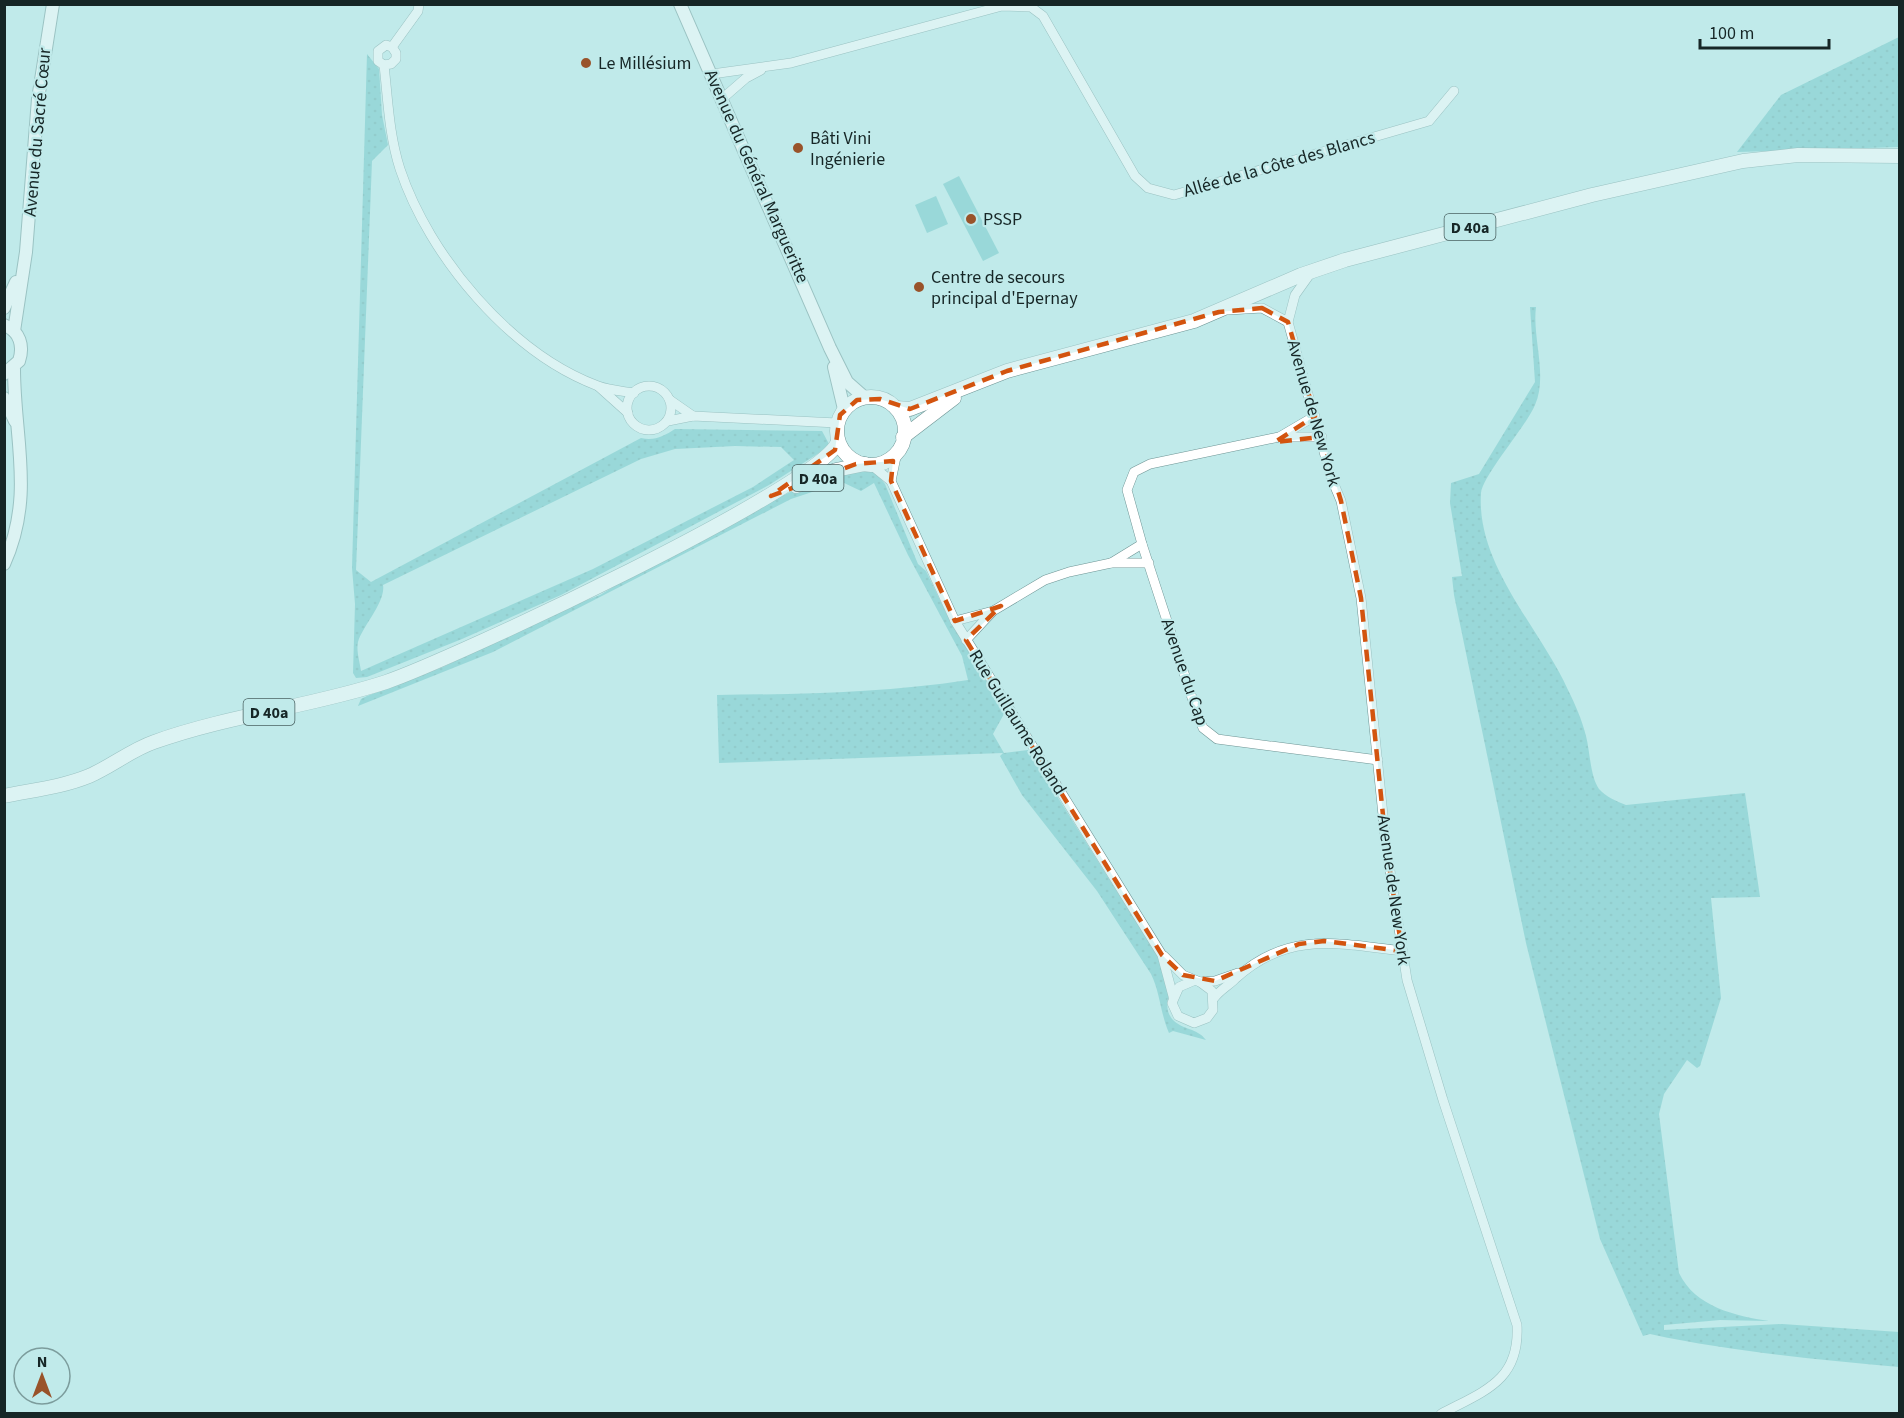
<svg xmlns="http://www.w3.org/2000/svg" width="1904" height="1418" font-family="'Source Sans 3',sans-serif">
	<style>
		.grass { fill: url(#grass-dots); fill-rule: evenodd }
		.park { fill: #6bc4c5 }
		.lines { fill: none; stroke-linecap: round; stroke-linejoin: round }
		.street-casing { stroke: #6d9494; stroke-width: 10 }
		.secondary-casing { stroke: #6d9494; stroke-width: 14 }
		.primary-casing { stroke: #6d9494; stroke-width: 15 }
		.street { stroke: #fff; stroke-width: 9 }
		.secondary { stroke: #fff; stroke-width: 12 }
		.primary { stroke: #fff; stroke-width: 14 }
		.marked { fill: none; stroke: #d3540f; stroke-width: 4.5; stroke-dasharray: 12 8; stroke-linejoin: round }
		.poi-dot { fill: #99532a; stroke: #c0eaea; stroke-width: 2 }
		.labels { text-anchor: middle; stroke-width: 4.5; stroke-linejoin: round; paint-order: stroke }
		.shield { fill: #c0eaea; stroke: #496161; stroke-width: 1.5 }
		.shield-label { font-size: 16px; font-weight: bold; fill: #162626 }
		.poi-label { font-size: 18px; fill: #162626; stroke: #c0eaea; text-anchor: start }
		.street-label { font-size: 18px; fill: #162626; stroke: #c0eaea }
	</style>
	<defs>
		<pattern id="grass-dots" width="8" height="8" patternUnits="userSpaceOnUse" patternTransform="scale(1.5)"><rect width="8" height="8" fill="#6bc4c5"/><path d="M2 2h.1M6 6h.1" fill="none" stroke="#5ca8a9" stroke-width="1.8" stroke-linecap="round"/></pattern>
	</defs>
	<rect width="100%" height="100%" fill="#c0eaea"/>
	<g class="grass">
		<path d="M1899,37V147L1737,152L1781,95Z"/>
		<path d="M367,54L379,69L382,115L388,145L372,161L356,570L371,582L641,438C655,441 664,436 675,429L822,431L829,444L819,453L769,485L561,595L462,639L367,677L356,678L353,673L355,604L352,568ZM735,446L781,447L794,460L753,487L593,569L361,671C360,663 356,651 358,642C362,627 386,602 383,585L641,459L675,449Z"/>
		<path d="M1530,307H1536C1532,338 1548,375 1535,405C1525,428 1483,475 1481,493C1476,565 1540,628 1568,690C1575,704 1582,720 1586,736C1590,751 1590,776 1599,789C1606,797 1616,801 1626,805L1745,793L1760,897L1711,898L1721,998L1700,1066L1697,1068L1687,1060L1664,1094L1659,1114L1679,1273C1695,1307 1736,1316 1769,1321L1720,1320L1664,1325V1330L1782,1324L1899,1332V1367C1815,1359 1733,1352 1650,1334L1643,1336L1600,1239L1526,943L1454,595L1452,577L1462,576L1450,503L1451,483L1479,474L1535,382Z"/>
		<path d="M854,467L875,472L885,484L918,564L926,571L950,621L1005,712L993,734L1004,753L1028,750L1160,960C1162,967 1166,975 1168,983C1171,996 1162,1008 1173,1020C1183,1030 1197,1028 1206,1040L1173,1031L1169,1033C1160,1012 1160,992 1151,974L1097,891L1022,795L1000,756L1003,753L719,763L717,695C801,694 884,693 968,680L962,656L908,555L874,483L861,491L842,482L791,499L493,652L358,706L361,699L367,696L443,667L569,607L600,595L646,567L788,493Z"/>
	</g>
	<g class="park">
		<path d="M959,176L999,253L983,261L943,184Z"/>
		<path d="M936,196L948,224L927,233L915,205Z"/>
	</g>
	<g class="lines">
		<g class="street-casing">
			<g id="street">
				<path d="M392,47L396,53V59L391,64L384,65C388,100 389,135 400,169C429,256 510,353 598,386C609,390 622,391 634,393"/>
				<path d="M384,65L378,61V51L386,45L392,47L418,11L419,4"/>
				<path d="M712,74L791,63L1002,6L1031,7L1043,16L1135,176L1148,188L1174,195L1429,121L1454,91"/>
				<path d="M723,98L746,78L761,70"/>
				<path d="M1228,310L1262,308L1288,322L1295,295L1310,274"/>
				<path d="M1288,322L1331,477L1341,501L1361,598L1386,845L1407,980L1443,1100L1517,1325C1520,1381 1484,1391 1441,1414"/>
				<circle cx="649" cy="408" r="22"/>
				<path d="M599,387L628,413"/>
				<path d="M670,400L693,416"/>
				<path d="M668,421L693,416L837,423"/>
				<path d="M1281,436L1315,416"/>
				<path d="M1322,437H1279L1150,464L1134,472L1127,490L1142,544L1197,713L1203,728L1217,739L1378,760"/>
				<path d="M870,464L891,481L897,452"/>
				<path d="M891,481L955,621L1162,955L1173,996"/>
				<path d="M1111,563L1142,544"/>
				<path d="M955,621L993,611L1045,580L1069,572L1111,563H1149"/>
				<path d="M966,640L993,611"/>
				<path d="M1164,956L1183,975L1200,982L1212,991L1213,1010L1207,1018L1194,1023L1178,1016L1172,1003L1179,987L1193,981"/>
				<path d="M1200,982L1215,981L1238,973"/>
				<path d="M1214,998C1220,990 1228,986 1235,979C1287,931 1337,943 1402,951"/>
			</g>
		</g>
		<g class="secondary-casing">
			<g id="secondary">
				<path d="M680,4L830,348L847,382L864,397"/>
				<path d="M4,308L16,282"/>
				<path d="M4,325C20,331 24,346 19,361L4,374"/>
				<path d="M14,331L26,252L38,99L53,4"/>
				<path d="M834,367L844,409"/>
				<path d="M4,398L15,421"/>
				<path d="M4,564C35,496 14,438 14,369"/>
			</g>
		</g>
		<g class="primary-casing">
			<g id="primary">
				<circle cx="871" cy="431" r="34"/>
				<path d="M896,408L910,409L1007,371L1194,321L1301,275L1345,260L1592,195L1743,161L1798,155L1900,156"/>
				<path d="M903,437L954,398"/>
				<path d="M796,486L836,470L865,464"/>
				<path d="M4,796C33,790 62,787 89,776C112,766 131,750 154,742C229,715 310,707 386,682C451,660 819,488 838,442"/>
			</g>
		</g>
		<use href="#street" class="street"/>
		<use href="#secondary" class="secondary"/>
		<use href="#primary" class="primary"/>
	</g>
	<path d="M0 0H1904V1418H0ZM1262,308L1288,322L1315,416L1275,442L1322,437L1341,501L1361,598L1386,845L1402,951L1324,941L1299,944L1215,981L1183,975L1162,955L966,640L1001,606L955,621L891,481L893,461L856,464L771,496L835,450L840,415L857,400L880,399L910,409L1007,371L1219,312Z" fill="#c0eaea" fill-opacity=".55" fill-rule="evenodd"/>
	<path class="marked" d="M1262,308L1288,322L1315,416L1275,442L1322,437L1341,501L1361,598L1386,845L1402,951L1324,941L1299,944L1215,981L1183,975L1162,955L966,640L1001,606L955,621L891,481L893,461L856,464L771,496L835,450L840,415L857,400L880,399L910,409L1007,371L1219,312Z"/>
	<g class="poi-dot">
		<circle cx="586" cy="63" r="6"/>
		<circle cx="798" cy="148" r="6"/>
		<circle cx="971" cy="219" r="6"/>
		<circle cx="919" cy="287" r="6"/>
	</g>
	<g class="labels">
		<g class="shield">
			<rect x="1444.5" y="214" width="51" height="26" rx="4.5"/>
			<rect x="792.5" y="465" width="51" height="26" rx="4.5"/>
			<rect x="243.5" y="699" width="51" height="26" rx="4.5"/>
		</g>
		<g class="shield-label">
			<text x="1470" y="233">D 40a</text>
			<text x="818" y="484">D 40a</text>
			<text x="269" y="718">D 40a</text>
		</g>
		<g class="poi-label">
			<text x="598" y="69">Le Millésium</text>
			<text x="810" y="144">Bâti Vini<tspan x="810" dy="21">Ingénierie</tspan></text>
			<text x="983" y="225">PSSP</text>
			<text x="931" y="283">Centre de secours<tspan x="931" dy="21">principal d'Epernay</tspan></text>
		</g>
		<g class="street-label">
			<text transform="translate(37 132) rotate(-85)" y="6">Avenue du Sacré Cœur</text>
			<text transform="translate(1279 164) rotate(-16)" y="6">Allée de la Côte des Blancs</text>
			<text transform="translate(757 176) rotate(66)" y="6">Avenue du Général Margueritte</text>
			<text transform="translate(1314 413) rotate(74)" y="6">Avenue de New York</text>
			<text transform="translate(1185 672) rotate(71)" y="6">Avenue du Cap</text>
			<text transform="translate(1018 722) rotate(58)" y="6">Rue Guillaume Roland</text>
			<text transform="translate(1394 890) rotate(82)" y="6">Avenue de New York</text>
		</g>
	</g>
	<rect width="1904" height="1418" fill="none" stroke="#162626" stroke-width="12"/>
	<g transform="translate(42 1376)"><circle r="28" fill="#c0eaea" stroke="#7c9c9c" stroke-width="1.5"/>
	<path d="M0-4.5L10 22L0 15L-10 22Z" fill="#99532a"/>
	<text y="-9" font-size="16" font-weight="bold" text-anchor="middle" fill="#162626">N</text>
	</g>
	<path d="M1700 39v9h129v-9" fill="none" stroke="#162626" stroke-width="3"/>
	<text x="1709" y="39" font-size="18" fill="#162626" stroke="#c0eaea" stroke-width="4.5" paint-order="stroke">100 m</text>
</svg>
